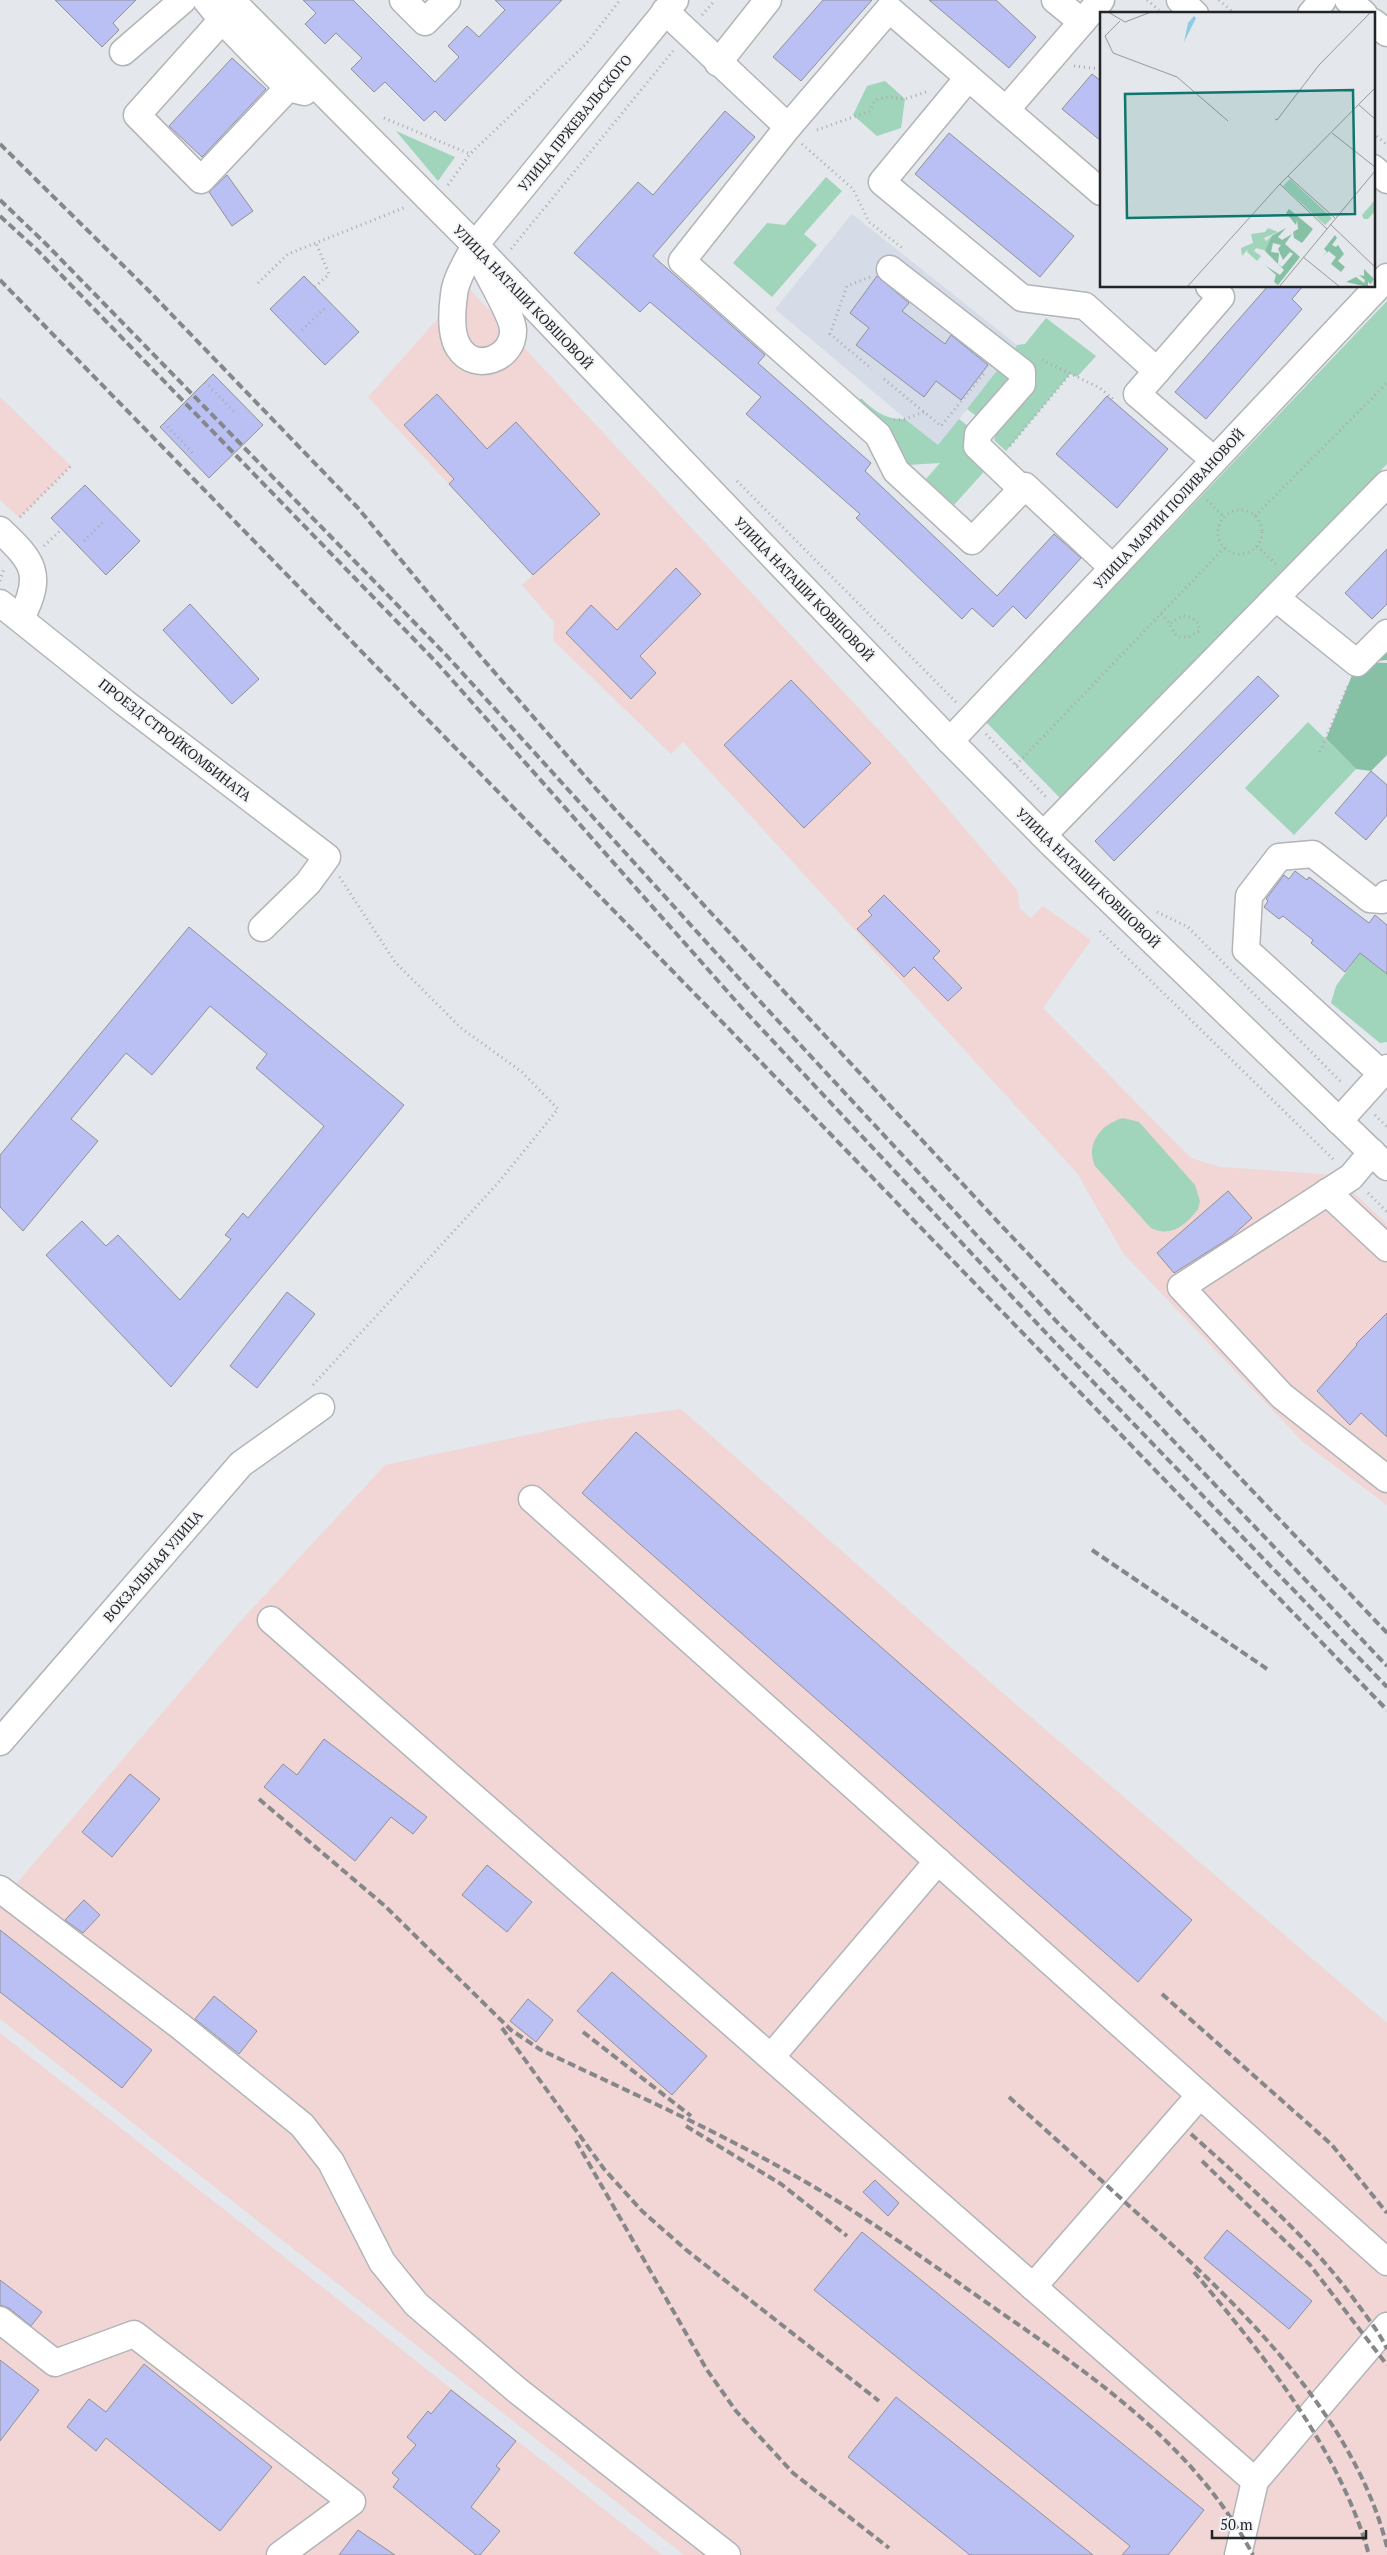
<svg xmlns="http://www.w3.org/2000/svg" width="1387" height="2555" font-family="'PT Serif',serif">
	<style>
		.built { fill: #d6dce7 }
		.industrial { fill: #f1d6d5 }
		.green { fill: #a0d4bb }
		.forest { fill: #86c1a5 }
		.building { fill: #bbc0f4; stroke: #909195 }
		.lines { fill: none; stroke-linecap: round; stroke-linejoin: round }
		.minor-casing { stroke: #b2b4b8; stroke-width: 29 }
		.path { stroke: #aaacaf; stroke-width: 3; stroke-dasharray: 1 4; stroke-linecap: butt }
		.minor { stroke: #fff; stroke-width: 26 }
		.rail { stroke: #858789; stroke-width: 4; stroke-dasharray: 8 4; stroke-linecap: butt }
		.labels { text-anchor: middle; stroke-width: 4; stroke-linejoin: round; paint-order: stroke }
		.street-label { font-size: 14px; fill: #232425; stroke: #f2f4f8 }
		.inset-road { fill: none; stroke: #97999c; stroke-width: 1 }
		.view { fill: #0f766e; fill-opacity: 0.15; stroke: #0f766e; stroke-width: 2.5 }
		.inset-edge { fill: none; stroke: #232425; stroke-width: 2.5 }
	</style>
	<rect width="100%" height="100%" fill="#e4e7eb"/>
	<path class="built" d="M852,214L1017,345L938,446L775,309Z"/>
	<g class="industrial">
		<path d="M467,286L901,754L1017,890L1020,909L1031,918L1043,906L1091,940L1043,1008L1191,1158L1220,1167L1335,1175L1387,1224V1505L1303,1442L1123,1253L1077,1173L683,742L671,754L553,640L554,622L522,585L533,575L368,397Z"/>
		<path d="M0,397L71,466L20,518L0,500Z"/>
		<path d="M681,1409L990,1682L1387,2023V2555H684L0,2019V1903L239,1623L385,1465L593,1421Z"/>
		<path d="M0,2033L520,2443L662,2555H0Z"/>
	</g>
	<g class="green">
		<path d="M885,81L905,99L901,128L877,136L853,115L867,86Z"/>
		<path d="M396,131L455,157L438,181Z"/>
		<path d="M826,177L842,191L804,234L817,245L772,297L733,263L767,223L785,225Z"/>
		<path d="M1387,301V464L1060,798L986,722Z"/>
		<path d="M1046,318L1096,356L1077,377L1070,374L1006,451L994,440L998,428L1034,385L1012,353L1017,345L1025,344Z"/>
		<path d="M1006,359L1022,372L987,424L967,409Z"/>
		<path d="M861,398C874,411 886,420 905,419L938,445L959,419L978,434L990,465L954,505L926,479L940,463L907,465L858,404Z"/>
		<path d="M1308,722L1356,769L1294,835L1245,788Z"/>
		<path d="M1360,953L1387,964V1042L1380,1043L1331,1003L1336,986Z"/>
		<path d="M1123,1118L1139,1122L1195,1185L1200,1201L1198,1209C1186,1225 1171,1238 1151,1228L1095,1166C1085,1144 1101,1124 1123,1118Z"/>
	</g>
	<path class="forest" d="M1387,633V660L1365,662L1387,663V755L1371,771L1356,769L1326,739L1357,663Z"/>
	<g class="building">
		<path d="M55,0H136L113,23L119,30L102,47Z"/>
		<path d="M303,0H353L435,82L459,57L448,46L467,26L479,37L505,10L495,0H562L445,121L435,111L424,121L385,82L374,92L351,69L362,58L336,33L325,44L305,24L316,13Z"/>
		<path d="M823,0H872L801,81L773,57Z"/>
		<path d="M929,0H996L1036,37L1009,68Z"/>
		<path d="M232,58L266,89L202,157L169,126Z"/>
		<path d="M1092,74L1101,81V141L1062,109Z"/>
		<path d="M725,111L755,137L653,256L765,355L758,363L871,463L865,471L997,596L1054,534L1081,558L1026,619L1013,606L993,627L972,608L962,619L856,518L860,514L746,414L761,397L650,302L640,312L574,253L638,182L653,195Z"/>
		<path d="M949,133L1074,236L1040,277L915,174Z"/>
		<path d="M227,175L253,211L232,226L209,192Z"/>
		<path d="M304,276L359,332L325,365L270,309Z"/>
		<path d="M877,276L909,303L902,311L945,344L951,335L988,365L961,400L936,381L924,397L856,345L869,328L850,313Z"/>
		<path d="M1268,286H1303L1292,299L1302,309L1206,419L1175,392Z"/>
		<path d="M213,374L263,425L209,478L160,427Z"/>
		<path d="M437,394L487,449L516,422L600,514L533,575L449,484L454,479L404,425Z"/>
		<path d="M1107,396L1168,449L1117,508L1056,454Z"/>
		<path d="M85,485L140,541L106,575L51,518Z"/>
		<path d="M1387,549V604L1372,619L1345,593Z"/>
		<path d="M676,568L701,594L640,656L656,673L631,699L566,633L591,605L617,630Z"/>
		<path d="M190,604L259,679L232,704L163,630Z"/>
		<path d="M1258,676L1279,696L1114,861L1095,841Z"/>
		<path d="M791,680L871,763L804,828L724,745Z"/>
		<path d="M1371,771L1387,785V815L1366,840L1335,813Z"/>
		<path d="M1295,871L1307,880L1309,877L1369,923L1375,915L1387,925V974L1360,953L1345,972L1311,943L1313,940L1283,916L1279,919L1264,907L1268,901L1266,899L1284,875L1289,879Z"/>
		<path d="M884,895L940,951L933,958L962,988L948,1001L914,967L904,977L857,929L872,915L868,911Z"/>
		<path d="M189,927L404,1105L171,1387L46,1255L82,1221L106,1246L118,1235L180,1300L231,1239L225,1235L243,1213L248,1218L324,1126L256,1068L267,1054L210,1006L152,1075L126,1053L71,1119L98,1141L23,1231L0,1207V1155Z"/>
		<path d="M1228,1191L1252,1218L1231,1237L1174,1273L1157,1253Z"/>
		<path d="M287,1292L315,1314L257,1388L230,1366Z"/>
		<path d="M1387,1313V1437L1361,1413L1350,1425L1317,1391L1357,1345L1356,1344Z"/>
		<path d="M636,1432L1192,1920L1138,1982L582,1493Z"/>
		<path d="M324,1739L427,1817L413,1834L391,1817L355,1861L264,1787L283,1764L297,1775Z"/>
		<path d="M130,1774L160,1799L112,1857L82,1832Z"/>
		<path d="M487,1865L532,1902L507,1932L462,1895Z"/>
		<path d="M84,1900L100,1915L83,1933L65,1920Z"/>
		<path d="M0,1930L152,2050L122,2088L0,1992Z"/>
		<path d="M612,1972L707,2056L672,2095L577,2011Z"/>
		<path d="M214,1996L257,2031L239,2054L195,2019Z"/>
		<path d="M528,1999L553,2020L536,2042L510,2021Z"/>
		<path d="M875,2180L899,2203L888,2216L863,2192Z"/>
		<path d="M1227,2230L1312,2301L1289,2329L1204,2258Z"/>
		<path d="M862,2232L1204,2510L1168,2555H1122L1130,2546L814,2290Z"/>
		<path d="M0,2280L42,2312L31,2326L9,2308L0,2305Z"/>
		<path d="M0,2360L39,2390L0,2441Z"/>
		<path d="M144,2364L272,2467L220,2531L106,2438L96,2451L67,2427L89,2399L106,2412Z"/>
		<path d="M451,2390L516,2441L496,2466L500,2469L471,2507L500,2531L480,2555H476L393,2487L399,2479L392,2473L416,2445L407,2437L428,2411L431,2414Z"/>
		<path d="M896,2397L1093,2555H970L848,2457Z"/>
		<path d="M358,2530L395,2555H339Z"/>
	</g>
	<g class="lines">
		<g class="minor-casing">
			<g id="minor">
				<path d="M206,0L222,20L288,88L304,92"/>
				<path d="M231,0L475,245L950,741L1053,845L1387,1167"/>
				<path d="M403,0L425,22L447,0"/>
				<path d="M1055,0L1082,22"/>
				<path d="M1180,0L1195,14"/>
				<path d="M1348,0L1364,14"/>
				<path d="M665,11L788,127"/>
				<path d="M1311,14L1323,0"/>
				<path d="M222,20L137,115L201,180L288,88"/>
				<path d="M1373,22L1387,33"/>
				<path d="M123,52L183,0"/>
				<path d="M718,63L768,0"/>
				<path d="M968,78L882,182L1022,298L1085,306L1157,371"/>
				<path d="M1006,110L1101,0"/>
				<path d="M1373,168L1387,180"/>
				<path d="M1101,192L889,9L788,127L682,261L878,435L896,471L972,541L1025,486L1113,568"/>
				<path d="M483,264C490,279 513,317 513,330C514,359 475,373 459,348C450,335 452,310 454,295C455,279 468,260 475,245L675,0"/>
				<path d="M890,269L1022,372V384L978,434L977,446L1022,489"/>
				<path d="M1209,286L1221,297L1137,394L1214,460"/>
				<path d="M0,530C33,561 44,574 21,618"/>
				<path d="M1276,598L1357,663L1387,633"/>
				<path d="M0,603L125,703L327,857L308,883L262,928"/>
				<path d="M950,741L1387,277"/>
				<path d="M1043,835L1387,484"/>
				<path d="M1382,1074L1246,950L1249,896L1279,857L1313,854L1370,899L1382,900L1387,894"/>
				<path d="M1339,1121L1387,1068"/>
				<path d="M1372,1152L1351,1177L1181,1287L1282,1396L1387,1479"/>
				<path d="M1327,1192L1387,1248"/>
				<path d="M532,1499L1387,2262"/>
				<path d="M271,1620L1255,2481"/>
				<path d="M0,1742L241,1464L321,1407"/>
				<path d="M0,1889L180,2026L302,2125L331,2162L382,2262L416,2304L518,2391L727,2555"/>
				<path d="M771,2057L938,1861"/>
				<path d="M1033,2287L1200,2095"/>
				<path d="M0,2320L55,2363L134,2334L352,2502L280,2555"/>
				<path d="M1238,2555L1255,2481L1387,2326"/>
			</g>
		</g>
		<g class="path">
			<path d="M1147,0L1159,10"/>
			<path d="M1219,0L1235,14"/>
			<path d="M702,15L715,0"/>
			<path d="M1074,66L1101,69"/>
			<path d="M384,118L470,154"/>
			<path d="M817,130L870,111L875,100L888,97L905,99L926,92"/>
			<path d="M1373,133L1387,145"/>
			<path d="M802,144L853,189L869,222L904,249"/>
			<path d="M448,185L470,154L586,44L620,0"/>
			<path d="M511,249L673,51"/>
			<path d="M870,277L847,286L830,334L872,369"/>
			<path d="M258,283L288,254L406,207"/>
			<path d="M315,287L329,274L316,243"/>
			<path d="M302,330L325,308"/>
			<path d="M1042,360L1100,388L1114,400"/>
			<path d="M884,379L941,426L986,371"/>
			<path d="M205,382L236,414"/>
			<path d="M894,420L905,419L924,412"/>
			<path d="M164,423L195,455"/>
			<path d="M1010,446L1071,373"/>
			<path d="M737,481L956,702"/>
			<path d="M1207,500L1224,517"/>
			<circle cx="1240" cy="532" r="22"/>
			<path d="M1255,516L1387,383"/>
			<path d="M20,517L71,466"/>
			<path d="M84,541L105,520"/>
			<path d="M44,546L62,529"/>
			<path d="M1257,546L1277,565"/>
			<path d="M0,581L4,568"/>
			<path d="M1161,614C1171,623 1170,628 1178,637H1189L1199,631V624L1192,618L1182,616L1171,623"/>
			<path d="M1375,677L1387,687"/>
			<path d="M986,734L1047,798"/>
			<path d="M1320,752L1349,683"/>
			<path d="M1016,765L1224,548"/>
			<path d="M1157,912L1188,927L1342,1083"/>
			<path d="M1100,931L1335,1161"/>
			<path d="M1375,1115L1387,1127"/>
			<path d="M1368,1193L1387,1212"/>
			<path d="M313,1385L498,1183L558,1109L522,1072L461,1028L395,962L339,876"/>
		</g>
		<use href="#minor" class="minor"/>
		<g class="rail">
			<path d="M0,144L148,290L358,508L482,658L597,790L998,1222L1387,1633"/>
			<path d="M0,200L45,243L447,656L755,996L1057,1322L1144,1410L1387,1666"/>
			<path d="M0,216L37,250L438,664L742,1008L1047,1334L1387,1687"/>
			<path d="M0,280L726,1026L1387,1710"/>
			<path d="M1092,1550L1267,1669"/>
			<path d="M259,1799L385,1906L511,2030L541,2050C625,2090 711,2128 792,2174C866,2216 934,2266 1003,2314C1100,2381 1197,2449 1253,2555"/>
			<path d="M1162,1994L1332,2145L1387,2213"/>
			<path d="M502,2028L604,2169L642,2211L685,2249L879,2401"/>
			<path d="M583,2032L691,2116"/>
			<path d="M1009,2097C1049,2133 1088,2168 1127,2204C1229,2295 1353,2410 1387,2547"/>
			<path d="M686,2126L781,2184L847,2236"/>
			<path d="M1191,2134C1250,2187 1309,2237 1356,2302C1367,2317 1379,2332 1387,2349"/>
			<path d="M576,2141L707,2370L736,2411L793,2473L889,2548"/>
			<path d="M1202,2161L1310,2265L1387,2365"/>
			<path d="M1194,2272C1263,2354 1340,2450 1369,2555"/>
		</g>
	</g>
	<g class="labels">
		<g class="street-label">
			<text transform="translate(575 123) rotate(-51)" y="5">УЛИЦА ПРЖЕВАЛЬСКОГО</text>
			<text transform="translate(523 297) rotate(46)" y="5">УЛИЦА НАТАШИ КОВШОВОЙ</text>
			<text transform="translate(1169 509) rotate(-47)" y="5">УЛИЦА МАРИИ ПОЛИВАНОВОЙ</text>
			<text transform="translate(804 589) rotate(46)" y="5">УЛИЦА НАТАШИ КОВШОВОЙ</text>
			<text transform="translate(175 740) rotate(38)" y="5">ПРОЕЗД СТРОЙКОМБИНАТА</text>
			<text transform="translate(1088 878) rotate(44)" y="5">УЛИЦА НАТАШИ КОВШОВОЙ</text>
			<text transform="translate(153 1566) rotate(-49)" y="5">ВОКЗАЛЬНАЯ УЛИЦА</text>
		</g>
	</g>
	<g transform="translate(1100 12)">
		<rect width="275" height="275" fill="#e4e7eb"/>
		<path d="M190,167L232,206L225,213L183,174ZM275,188V199L268,207H264L262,203ZM168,216L178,220L164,226L166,229L172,224L167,239L156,236L154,239L161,244L157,249L147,240L148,237L142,244L141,236L153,231L151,222L165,220Z" fill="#a0d4bb"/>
		<path d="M189,197L213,217L202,231L194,226L193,220L198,217L197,208L196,213L186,201ZM186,216L178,225L182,228L192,222L185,232L200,245L178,273L174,270L176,263L166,254L180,263L184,258L165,239L172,224L164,228ZM173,231L181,233L178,237L183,248L190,240L193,242L182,255L178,252L179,241L171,240ZM235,223L237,226L232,233L236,235L238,233L244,242L238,249L245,255L241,260L231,252L236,245L232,242L229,239L223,244L227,240L224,237ZM264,257L274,267L271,272L268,270V275L246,270L256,265L264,271L265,268L259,263L264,264Z" fill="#86c1a5" fill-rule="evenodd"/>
		<path d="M94,4L96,6L84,30L88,11Z" fill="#8ccde4"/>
		<path class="inset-road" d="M8,0L25,10L51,0M20,9L5,24L13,41L77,65L128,109M259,93L275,107M175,107L177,108L219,53L271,0M232,121L275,155M188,164L235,206M180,172L227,217M230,212L275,255M203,245L240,275M87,275L179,173L275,76M179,275L275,159"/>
		<path class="view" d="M253,78L255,202L27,206L25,82Z"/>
		<rect width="275" height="275" class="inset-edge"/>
	</g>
	<path d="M1212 2530v8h154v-8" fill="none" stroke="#232425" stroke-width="2.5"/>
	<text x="1220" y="2530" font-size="15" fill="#232425" stroke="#f2f4f8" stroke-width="4" paint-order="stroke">50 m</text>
</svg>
